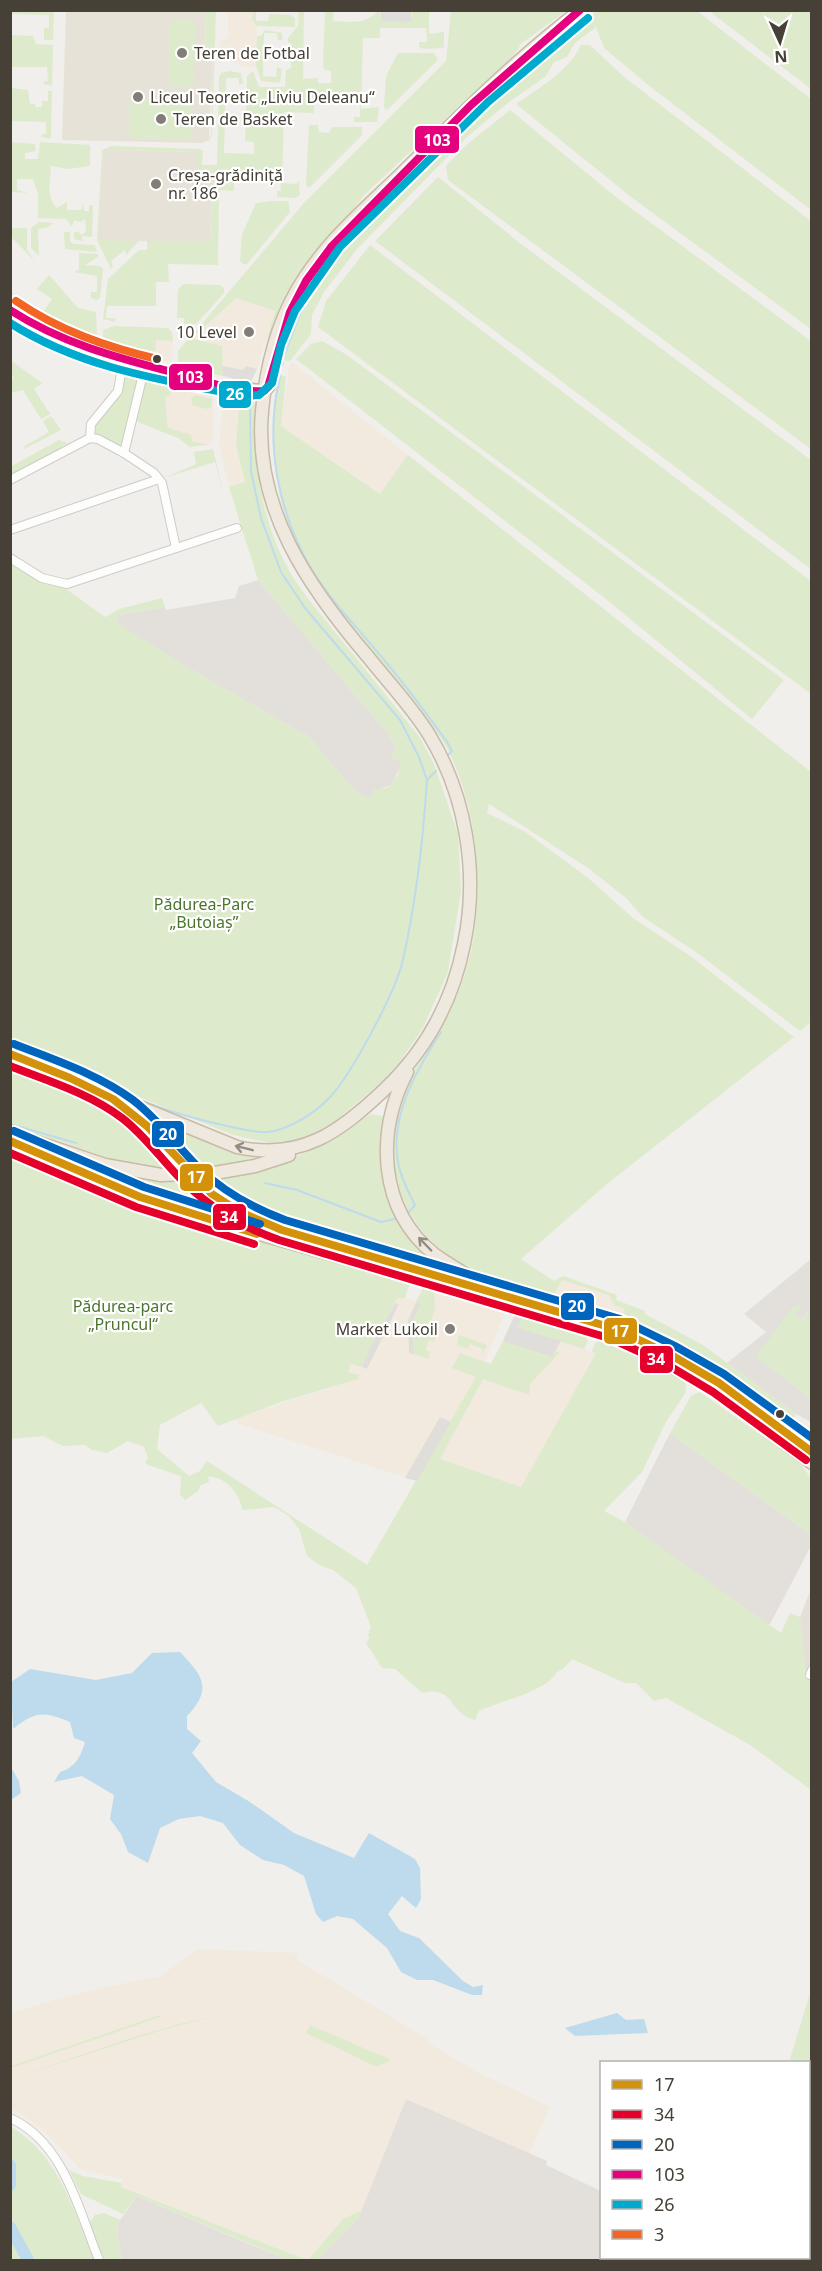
<svg xmlns="http://www.w3.org/2000/svg" width="822" height="2271" font-family="'Noto Sans',sans-serif">
	<style>
		.residential { fill: #e4e0d8 }
		.commercial { fill: #f2eade }
		.industrial { fill: #e3e0dc }
		.education { fill: #e7e2d7 }
		.green { fill: #deeacc }
		.parking { fill: #e0dedb }
		.water { fill: #bddbec }
		.lines { fill: none; stroke-linecap: round; stroke-linejoin: round }
		.stream { stroke: #bddbec; stroke-width: 2 }
		.river { stroke: #bddbec; stroke-width: 12 }
		.minor-casing { stroke: #ceccc8; stroke-width: 10 }
		.secondary-casing { stroke: #cfccc2; stroke-width: 14 }
		.trunk-casing { stroke: #c7bba7; stroke-width: 15 }
		.minor { stroke: #fdfdfc; stroke-width: 8 }
		.secondary { stroke: #f6f4ef; stroke-width: 10 }
		.trunk { stroke: #eee8df; stroke-width: 12 }
		.trunk-bridge-casing { stroke: #c7bba7; stroke-width: 15; stroke-linecap: butt }
		.trunk-bridge { stroke: #eee8df; stroke-width: 12 }
		.bus-1-casing { stroke: #fff; stroke-width: 12 }
		.bus-2-casing { stroke: #fff; stroke-width: 12 }
		.bus-3-casing { stroke: #fff; stroke-width: 12 }
		.bus-4-casing { stroke: #fff; stroke-width: 12 }
		.bus-5-casing { stroke: #fff; stroke-width: 12 }
		.bus-6-casing { stroke: #fff; stroke-width: 12 }
		.bus-1 { stroke: #d4920b; stroke-width: 8 }
		.bus-2 { stroke: #e4002b; stroke-width: 8 }
		.bus-3 { stroke: #0065bd; stroke-width: 8 }
		.bus-4 { stroke: #e5007d; stroke-width: 8 }
		.bus-5 { stroke: #00a9ce; stroke-width: 8 }
		.bus-6 { stroke: #f26522; stroke-width: 8 }
		.oneway { stroke: #928c83 }
		.poi-dot { fill: #827d76; stroke: #fff; stroke-width: 2 }
		.bus-dot { fill: #464037; stroke: #fff; stroke-width: 2 }
		.labels { text-anchor: middle; stroke-width: 4.5; stroke-linejoin: round; paint-order: stroke }
		.poi-label { font-size: 16px; fill: #464037; stroke: #fff; text-anchor: start }
		.park-label { font-size: 16px; fill: #4a762c; stroke: #fff }
		.line-badge { stroke: #fff; stroke-width: 2 }
		.badge-label { font-size: 16px; text-anchor: middle; font-weight: bold; fill: #fff }
	</style>
	<rect width="100%" height="100%" fill="#f0efeb"/>
	<path class="residential" d="M811,1589V1679L805,1671L800,1617Z"/>
	<g class="commercial">
		<path d="M228,11H253V19L257,26L256,67H241L238,63L231,62L222,56L219,41L228,38Z"/>
		<path d="M236,298L275,311L257,369L250,383L223,376L221,346L189,338Z"/>
		<path d="M156,340L173,341L171,362L140,356L141,350Z"/>
		<path d="M290,361L408,455L381,494L281,426Z"/>
		<path d="M160,380L213,391L214,439L208,445L192,441L168,428L165,396H170V392Z"/>
		<path d="M225,403L239,406L236,445L245,483L229,487L219,445L222,412Z"/>
		<path d="M563,1276L617,1295L616,1300L645,1311L640,1330L542,1296L545,1288Z"/>
		<path d="M427,1290L506,1310L485,1362L417,1481L239,1424L235,1419L358,1379L348,1372L351,1364L362,1367L397,1295L421,1303Z"/>
		<path d="M511,1326L596,1353L522,1487L439,1460Z"/>
		<path d="M199,1949L299,1953L296,1959L428,2039L427,2042L477,2072L550,2107L529,2154L406,2099L362,2210L343,2219L308,2260L121,2187L123,2179L80,2169L42,2129L11,2108L10,2013L71,1995L153,1977L161,1978L163,1974Z"/>
	</g>
	<g class="industrial">
		<path d="M258,580L389,735L397,751L392,753L400,759V767L392,784L377,791L370,799L355,791L309,737L185,666L116,623L118,615L165,607L166,610L235,598L239,586Z"/>
		<path d="M811,1259V1422L796,1414L727,1363L766,1332L744,1314Z"/>
		<path d="M670,1433L811,1535V1546L769,1626L625,1522Z"/>
		<path d="M406,2099L547,2161L546,2165L601,2191L602,2258H621L620,2260H318L359,2217Z"/>
		<path d="M137,2196L244,2242L288,2260H122L117,2232L120,2220Z"/>
	</g>
	<g class="education">
		<path d="M66,11H206L205,53L213,54L209,140L202,143L62,140Z"/>
		<path d="M103,150L198,152V170H213L210,243L98,240Z"/>
	</g>
	<g class="green">
		<path d="M11,10L54,11L53,40H44V28H49V15L11,14Z"/>
		<path d="M380,10L381,21H411L412,11H429V34L444,32V48L424,49L419,47V42H427L426,28H380V38H363L361,109L379,107L377,122H354V117H360V103H314V113L284,112L282,183L296,184L299,181L300,195L295,198L277,197V191H281L280,178H234V191L219,190L218,265L168,264L169,282H156V306H107L106,318H116L115,322L103,319L108,279L139,250H147V241L210,242L213,171L198,170V152L103,150L98,240L139,241L126,255L125,250L111,261L113,267L111,269L97,240L102,150L112,146L199,149L203,151L202,165H217L219,78L221,73L229,71L241,73L243,83L239,85V78H226L224,153L254,154V142L245,141L247,76L253,71L259,87H285L286,70L291,68V43L288,42V38L298,26L299,11H304L303,79L318,78V83H331V71L325,70L323,66L325,11H334L333,21C353,22 364,25 380,10Z"/>
		<path d="M598,10L697,11L811,99V210L647,84L604,48L596,27L575,43L567,57L554,62L546,76L509,102L467,137L358,248L324,292L312,315L311,334L290,361L282,360C290,334 298,308 312,284C339,243 375,210 409,176C469,116 529,59 598,10Z"/>
		<path d="M206,11H216L212,135L210,140L202,143L209,140L211,135L213,54H205Z"/>
		<path d="M253,11H256V21H268L269,14L290,15L295,18V27L257,26L252,19Z"/>
		<path d="M451,11H566L522,43L513,56L363,196C354,211 341,222 330,235C304,265 280,301 269,339L267,338L275,311L236,298L198,333L195,332L304,203L446,61Z"/>
		<path d="M709,11H811V89Z"/>
		<path d="M170,20H196L194,87L169,86Z"/>
		<path d="M265,30L282,33V40H278L277,33H264L263,76L276,77L277,67L282,69L280,83L261,81L256,66L257,36H261Z"/>
		<path d="M11,35L33,36L36,44L53,45L52,86L44,84V81H48L47,67H11Z"/>
		<path d="M581,45H590L623,76L811,221V329L631,197L516,104C540,87 568,72 581,45Z"/>
		<path d="M398,53H434L438,60L387,110L384,107L386,76Z"/>
		<path d="M11,88L28,90L30,104H35L36,107H42V101H48V91H52L51,139L42,137V134H46V122L11,121Z"/>
		<path d="M130,99L192,100L191,140L129,138Z"/>
		<path d="M510,110L616,197L811,341V449L448,180L446,166L464,147Z"/>
		<path d="M309,125H318L319,132L329,133L332,127H362V135L309,188L306,185Z"/>
		<path d="M11,142L35,144L36,151L25,153V159H38L40,142L90,145V166L68,169L51,166C50,182 46,197 57,208L67,202V210H81L83,204L84,211H89V205H93L92,237L82,236V241L74,239V232H79L81,235L86,232L85,219L80,222L74,220L72,227L66,219L38,218V193L33,179H17V190L28,193L12,192Z"/>
		<path d="M438,177L521,244L811,460V569L375,241Z"/>
		<path d="M271,201H288L290,212L247,264H243L240,261L242,234L256,203Z"/>
		<path d="M39,222L54,223L46,228L38,229L39,256L31,248V228Z"/>
		<path d="M10,228H27V250L35,261L11,237Z"/>
		<path d="M64,232H70V241L73,244L95,245L97,252L65,249Z"/>
		<path d="M370,245L811,581V694L318,327L326,301Z"/>
		<path d="M79,253L98,254V257L85,265L100,266L103,269L100,298L97,300L91,298V292H97V276L74,272L79,270Z"/>
		<path d="M49,275L78,308L96,312L97,336L43,312L52,299L37,289Z"/>
		<path d="M183,284L220,285L224,288V293L196,324H184V318H177L178,290Z"/>
		<path d="M35,311L95,339L96,346L62,333L34,317Z"/>
		<path d="M114,326L168,328L172,332L173,341L156,340L155,351L136,349L133,357L104,349L103,330Z"/>
		<path d="M189,338L222,346L223,376L178,367V351Z"/>
		<path d="M322,341L347,355L784,680L752,719L602,596L296,359L311,344Z"/>
		<path d="M10,360L42,383L34,389L50,414L41,419L23,390L11,393V380L14,378L11,372Z"/>
		<path d="M126,371L140,375L123,444L118,446L93,432V428L121,392Z"/>
		<path d="M278,374L286,377L281,426L380,494L408,455L811,772L812,1021L800,1031L700,955L643,917L626,898L588,868L489,804L487,813L524,831L587,877L633,918L689,955L794,1037L607,1184L521,1259L554,1281L563,1276L617,1295L616,1300L645,1311V1314L703,1345L796,1414L793,1420H788L779,1411H772C724,1376 677,1345 623,1322L624,1309L614,1305L609,1295L562,1280L553,1297L571,1305C502,1285 419,1263 398,1184C391,1155 392,1125 401,1096C408,1075 424,1057 435,1038C446,1021 455,1002 462,983C480,932 481,877 472,824C468,801 459,771 448,750C438,732 423,716 411,700C378,656 338,616 309,568C273,510 267,440 278,374Z"/>
		<path d="M146,376C158,379 166,383 171,395L165,397L168,428L191,435L192,441L208,445L190,447L178,438L135,421Z"/>
		<path d="M196,395L212,399L211,407L207,409L192,405L191,398Z"/>
		<path d="M232,395L251,399L255,404C253,457 260,511 283,559C297,588 319,612 339,637C366,670 392,703 419,736L434,764L458,834L461,891L448,972L423,1028L398,1064L378,1085L335,1121L298,1142L279,1145L233,1135L11,1045L10,561L42,581L63,587L105,617L119,609L162,598L165,607L119,615L117,623L185,666L309,737L355,791L370,799L373,790L387,788L398,775L400,760H394L391,753L397,751L389,735L258,580L229,487L245,482L236,445L239,407L231,405L232,401L239,400L233,399Z"/>
		<path d="M51,416L61,430L24,449L25,446L49,432L43,421Z"/>
		<path d="M59,440L73,445L70,446L68,443L61,447L63,450L13,476L11,475L10,467Z"/>
		<path d="M213,449L224,496L215,462L164,478L196,464L194,452Z"/>
		<path d="M10,1062L117,1109L149,1134L178,1168C120,1171 64,1146 11,1127Z"/>
		<path d="M371,1114L383,1116L380,1164L393,1209L443,1270L265,1218L201,1179C265,1177 319,1149 371,1114Z"/>
		<path d="M144,1115L229,1152L257,1158L215,1166L190,1167L162,1132Z"/>
		<path d="M11,1146L83,1180L186,1218L409,1285L405,1298H397L369,1349L362,1367L351,1364L348,1372L359,1375L358,1379L281,1402L218,1426L201,1403L160,1425L157,1449L189,1476L200,1471L207,1461L367,1565L476,1377L452,1368L460,1353L491,1364L503,1341L551,1357L557,1351L560,1352L530,1384L529,1395L483,1379L440,1459L521,1487L596,1353L592,1352L595,1343L600,1340L685,1382L686,1392L666,1422L642,1472L604,1511L625,1522L781,1633L790,1613L800,1617L805,1671L811,1679V1790L750,1745L666,1698L654,1701L636,1683H625L572,1659L563,1669L557,1672C546,1692 500,1701 479,1711L475,1720C448,1714 456,1685 422,1693L395,1669L382,1668L366,1643L370,1638L368,1636L371,1627L356,1588L333,1570L321,1566L307,1556L299,1529L289,1516L274,1507L243,1510C237,1491 229,1479 208,1476L209,1482L201,1485L197,1492L185,1500L180,1494L181,1476L148,1465L145,1462L148,1458L144,1447L128,1441L107,1453L92,1450L85,1445L63,1446L43,1436L11,1439Z"/>
		<path d="M47,1151L187,1179L210,1200L273,1232C194,1213 120,1184 47,1151Z"/>
		<path d="M423,1288L434,1292L435,1308L428,1329L437,1333L434,1342L429,1340L425,1350L430,1352L428,1359L414,1354L412,1323L421,1304L416,1302Z"/>
		<path d="M798,1305L802,1307L795,1315L801,1320L807,1311L810,1314L806,1319L811,1323V1399L759,1359L757,1355L793,1307Z"/>
		<path d="M522,1316L585,1334L588,1341L584,1349L518,1328Z"/>
		<path d="M459,1335L487,1345L482,1354L483,1349L470,1344L468,1349L457,1345Z"/>
		<path d="M700,1392L799,1462L811,1478V1535L670,1433L691,1396Z"/>
		<path d="M811,1990V2161L808,2157V2062H789Z"/>
		<path d="M160,2015V2017L11,2068V2066Z"/>
		<path d="M215,2016L165,2029L11,2079L131,2038L179,2024Z"/>
		<path d="M310,2025L389,2059V2061L377,2067L306,2033Z"/>
		<path d="M10,2126C59,2155 74,2211 94,2260H11Z"/>
		<path d="M69,2170L83,2176L122,2183L121,2187L307,2260H288L137,2196L123,2214L81,2194Z"/>
		<path d="M362,2210L359,2217L318,2260H308L343,2219Z"/>
		<path d="M104,2213L120,2220L117,2232L122,2260H105L89,2224L95,2215Z"/>
	</g>
	<g class="parking">
		<path d="M381,11H411V22L381,21Z"/>
		<path d="M54,346L119,369L118,373L57,352Z"/>
		<path d="M222,366L243,370L246,366L257,369L250,383L223,376Z"/>
		<path d="M416,1302L421,1304L412,1323L414,1354L409,1353L408,1320Z"/>
		<path d="M395,1303L399,1304L367,1369L362,1367L369,1349Z"/>
		<path d="M515,1314L522,1316L518,1328L561,1341L552,1357L503,1341Z"/>
		<path d="M440,1417L451,1422L417,1481L405,1478Z"/>
	</g>
	<g class="water">
		<path d="M180,1652C203,1676 213,1689 187,1716V1729L201,1741L192,1753L216,1782L250,1802L294,1833L354,1858L369,1833L415,1859L420,1868L421,1899L416,1908L402,1896L388,1914L400,1931L419,1938L463,1981L473,1987L483,1985L482,1995H472L433,1980H417L401,1972L387,1948L353,1919L337,1916L323,1922L316,1914L304,1876L284,1865L263,1860L240,1845L223,1823L200,1816L179,1819L160,1828L148,1863L128,1852L121,1834L110,1819L114,1795L82,1776L54,1782L60,1772C75,1768 81,1756 85,1742L74,1738L70,1722C44,1711 35,1711 13,1729L11,1682L30,1669L96,1680L132,1673L152,1653Z"/>
		<path d="M10,1766L19,1781L21,1793L11,1800Z"/>
		<path d="M617,2013L626,2020L644,2019L648,2033L575,2036L565,2028Z"/>
	</g>
	<g class="lines">
		<g class="stream">
			<path d="M285,353L300,314L313,289L344,246L469,119L549,46"/>
			<path d="M282,366L283,363"/>
			<path d="M280,377C264,441 278,513 312,570C329,598 353,623 374,648C400,678 424,710 447,742L452,751L448,755"/>
			<path d="M250,403L251,471L261,518L281,572L305,608L400,720L419,757L427,780"/>
			<path d="M10,1047C80,1075 150,1110 223,1125C237,1128 254,1133 268,1132C289,1130 318,1111 331,1096C352,1073 394,994 402,964C416,904 423,841 427,780L436,771"/>
			<path d="M10,1063L117,1110L153,1140"/>
			<path d="M10,1124L76,1143"/>
			<path d="M265,1183L297,1190L381,1222L399,1218"/>
			<path d="M407,1214L415,1205C409,1193 402,1180 399,1167C388,1118 416,1071 441,1032"/>
		</g>
		<g class="river">
			<path d="M10,2165V2185"/>
			<path d="M10,2227L28,2260"/>
		</g>
		<g class="minor-casing">
			<g id="minor">
				<path d="M145,366L124,453L154,473L162,483L176,548"/>
				<path d="M90,438L91,424L118,391L123,361"/>
				<path d="M10,480L90,438L98,439L124,453"/>
				<path d="M10,530L159,479"/>
				<path d="M10,558L42,578L67,584L237,528"/>
				<path d="M810,1675L812,1670"/>
				<path d="M10,2118C64,2142 79,2211 99,2260"/>
			</g>
		</g>
		<g class="secondary-casing">
			<path id="secondary" d="M10,310C74,356 151,367 225,388"/>
		</g>
		<g class="trunk-casing">
			<g id="trunk">
				<path d="M225,388L264,391L268,387"/>
				<path d="M10,1054L237,1147C301,1161 340,1132 385,1089C426,1050 453,1000 464,944C479,873 466,794 428,733C411,706 389,683 369,658C309,588 253,508 262,411C266,369 275,329 296,292C323,244 364,210 403,172C460,116 516,59 581,10"/>
				<path d="M407,1072C376,1132 378,1209 434,1254C449,1265 466,1274 481,1284"/>
				<path d="M118,1103C157,1125 178,1168 213,1195C273,1240 356,1251 426,1273"/>
				<path d="M10,1133L105,1165L161,1175"/>
				<path d="M10,1141L140,1197L189,1214L514,1306L613,1337L704,1383L812,1463"/>
				<path d="M215,1173L255,1166L289,1155"/>
				<path d="M452,1280C522,1299 595,1316 661,1348C716,1375 763,1414 812,1452"/>
			</g>
		</g>
		<use href="#minor" class="minor"/>
		<use href="#secondary" class="secondary"/>
		<use href="#trunk" class="trunk"/>
		<g class="trunk-bridge-casing">
			<path id="trunk-bridge" d="M161,1175L215,1173"/>
		</g>
		<use href="#trunk-bridge" class="trunk-bridge"/>
		<g class="bus-1-casing">
			<g id="bus-1">
				<path d="M10,1054L70,1078L113,1099L147,1126L212,1194L240,1212L282,1230L616,1329L671,1355L719,1383L812,1452"/>
				<path d="M10,1141L140,1197L257,1234"/>
			</g>
		</g>
		<g class="bus-2-casing">
			<g id="bus-2">
				<path d="M10,1066C48,1081 89,1093 122,1118C143,1134 158,1155 176,1174C205,1205 239,1226 279,1240L612,1339L666,1364L713,1392L806,1460"/>
				<path d="M10,1153L136,1207L254,1244"/>
			</g>
		</g>
		<g class="bus-3-casing">
			<g id="bus-3">
				<path d="M14,1044C54,1060 98,1074 133,1100C159,1120 177,1146 200,1169C225,1193 253,1208 285,1220L620,1319L675,1346L724,1374L812,1438"/>
				<path d="M14,1131L144,1187L260,1224"/>
			</g>
		</g>
		<g class="bus-4-casing">
			<path id="bus-4" d="M10,310C64,345 122,359 183,375C210,382 235,393 264,391L268,387L290,312L306,281L332,246L471,105L580,10"/>
		</g>
		<g class="bus-5-casing">
			<path id="bus-5" d="M10,323C81,368 162,380 243,396L259,395L272,383L281,345L295,311L340,247L488,102L588,18"/>
		</g>
		<g class="bus-6-casing">
			<path id="bus-6" d="M16,301C60,331 107,347 157,359"/>
		</g>
		<use href="#bus-1" class="bus-1"/>
		<use href="#bus-2" class="bus-2"/>
		<use href="#bus-3" class="bus-3"/>
		<use href="#bus-4" class="bus-4"/>
		<use href="#bus-5" class="bus-5"/>
		<use href="#bus-6" class="bus-6"/>
	</g>
	<defs><path id="oneway-shaft" d="M-6 0H5M1.5-3L5.5 0L1.5 3" fill="none" stroke-width="1.6" stroke-linecap="round" stroke-linejoin="round" transform="scale(1.5)"/></defs>
	<g class="oneway">
		<use href="#oneway-shaft" transform="translate(244 1148) rotate(-166)"/>
		<use href="#oneway-shaft" transform="translate(425 1244) rotate(-134)"/>
	</g>
	<g class="poi-dot">
		<circle cx="182" cy="53" r="6"/>
		<circle cx="138" cy="97" r="6"/>
		<circle cx="161" cy="119" r="6"/>
		<circle cx="156" cy="184" r="6"/>
		<circle cx="249" cy="332" r="6"/>
		<circle cx="450" cy="1329" r="6"/>
	</g>
	<g class="bus-dot">
		<circle cx="157" cy="359" r="5"/>
		<circle cx="780" cy="1414" r="5"/>
	</g>
	<g class="labels">
		<g class="poi-label">
			<text x="194" y="59">Teren de Fotbal</text>
			<text x="150" y="103">Liceul Teoretic „Liviu Deleanu“</text>
			<text x="173" y="125">Teren de Basket</text>
			<text x="168" y="181">Creșa-grădiniță<tspan x="168" dy="18">nr. 186</tspan></text>
			<text x="237" y="338" text-anchor="end">10 Level</text>
			<text x="438" y="1335" text-anchor="end">Market Lukoil</text>
		</g>
		<g class="park-label">
			<text x="204" y="910">Pădurea-Parc<tspan x="204" dy="18">„Butoiaș”</tspan></text>
			<text x="123" y="1312">Pădurea-parc<tspan x="123" dy="18">„Pruncul“</tspan></text>
		</g>
	</g>
	<g class="line-badge">
		<rect x="414" y="125" width="46" height="29" rx="6" fill="#e5007d"/>
		<rect x="168" y="363" width="45" height="28" rx="6" fill="#e5007d"/>
		<rect x="218" y="380" width="34" height="29" rx="6" fill="#00a9ce"/>
		<rect x="151" y="1120" width="34" height="28" rx="6" fill="#0065bd"/>
		<rect x="179" y="1163" width="35" height="29" rx="6" fill="#d4920b"/>
		<rect x="212" y="1203" width="35" height="28" rx="6" fill="#e4002b"/>
		<rect x="560" y="1292" width="35" height="29" rx="6" fill="#0065bd"/>
		<rect x="603" y="1317" width="35" height="28" rx="6" fill="#d4920b"/>
		<rect x="639" y="1345" width="35" height="29" rx="6" fill="#e4002b"/>
	</g>
	<g class="badge-label">
		<text x="437" y="146">103</text>
		<text x="190" y="383">103</text>
		<text x="235" y="400">26</text>
		<text x="168" y="1140">20</text>
		<text x="196" y="1183">17</text>
		<text x="229" y="1223">34</text>
		<text x="577" y="1312">20</text>
		<text x="620" y="1337">17</text>
		<text x="656" y="1365">34</text>
	</g>
	<rect width="822" height="2271" fill="none" stroke="#464037" stroke-width="24"/>
	<rect x="600" y="2061" width="210" height="198" fill="#ffffff" stroke="#b5b3af" stroke-width="1.5"/>
	<rect x="612" y="2080" width="30" height="9" fill="#d4920b" stroke="#b5b3af" stroke-width="1.5"/>
	<text x="654" y="2091" font-size="18" fill="#464037">17</text>
	<rect x="612" y="2110" width="30" height="9" fill="#e4002b" stroke="#b5b3af" stroke-width="1.5"/>
	<text x="654" y="2121" font-size="18" fill="#464037">34</text>
	<rect x="612" y="2140" width="30" height="9" fill="#0065bd" stroke="#b5b3af" stroke-width="1.5"/>
	<text x="654" y="2151" font-size="18" fill="#464037">20</text>
	<rect x="612" y="2170" width="30" height="9" fill="#e5007d" stroke="#b5b3af" stroke-width="1.5"/>
	<text x="654" y="2181" font-size="18" fill="#464037">103</text>
	<rect x="612" y="2200" width="30" height="9" fill="#00a9ce" stroke="#b5b3af" stroke-width="1.5"/>
	<text x="654" y="2211" font-size="18" fill="#464037">26</text>
	<rect x="612" y="2230" width="30" height="9" fill="#f26522" stroke="#b5b3af" stroke-width="1.5"/>
	<text x="654" y="2241" font-size="18" fill="#464037">3</text>
	<g transform="translate(780 42) rotate(176)" stroke="#ffffff" stroke-width="4.5" paint-order="stroke">
	<path d="M0-4.5L10 22L0 15L-10 22Z" fill="#464037"/>
	<text y="-9" font-size="16" font-weight="bold" text-anchor="middle" fill="#464037">N</text>
	</g>
</svg>
